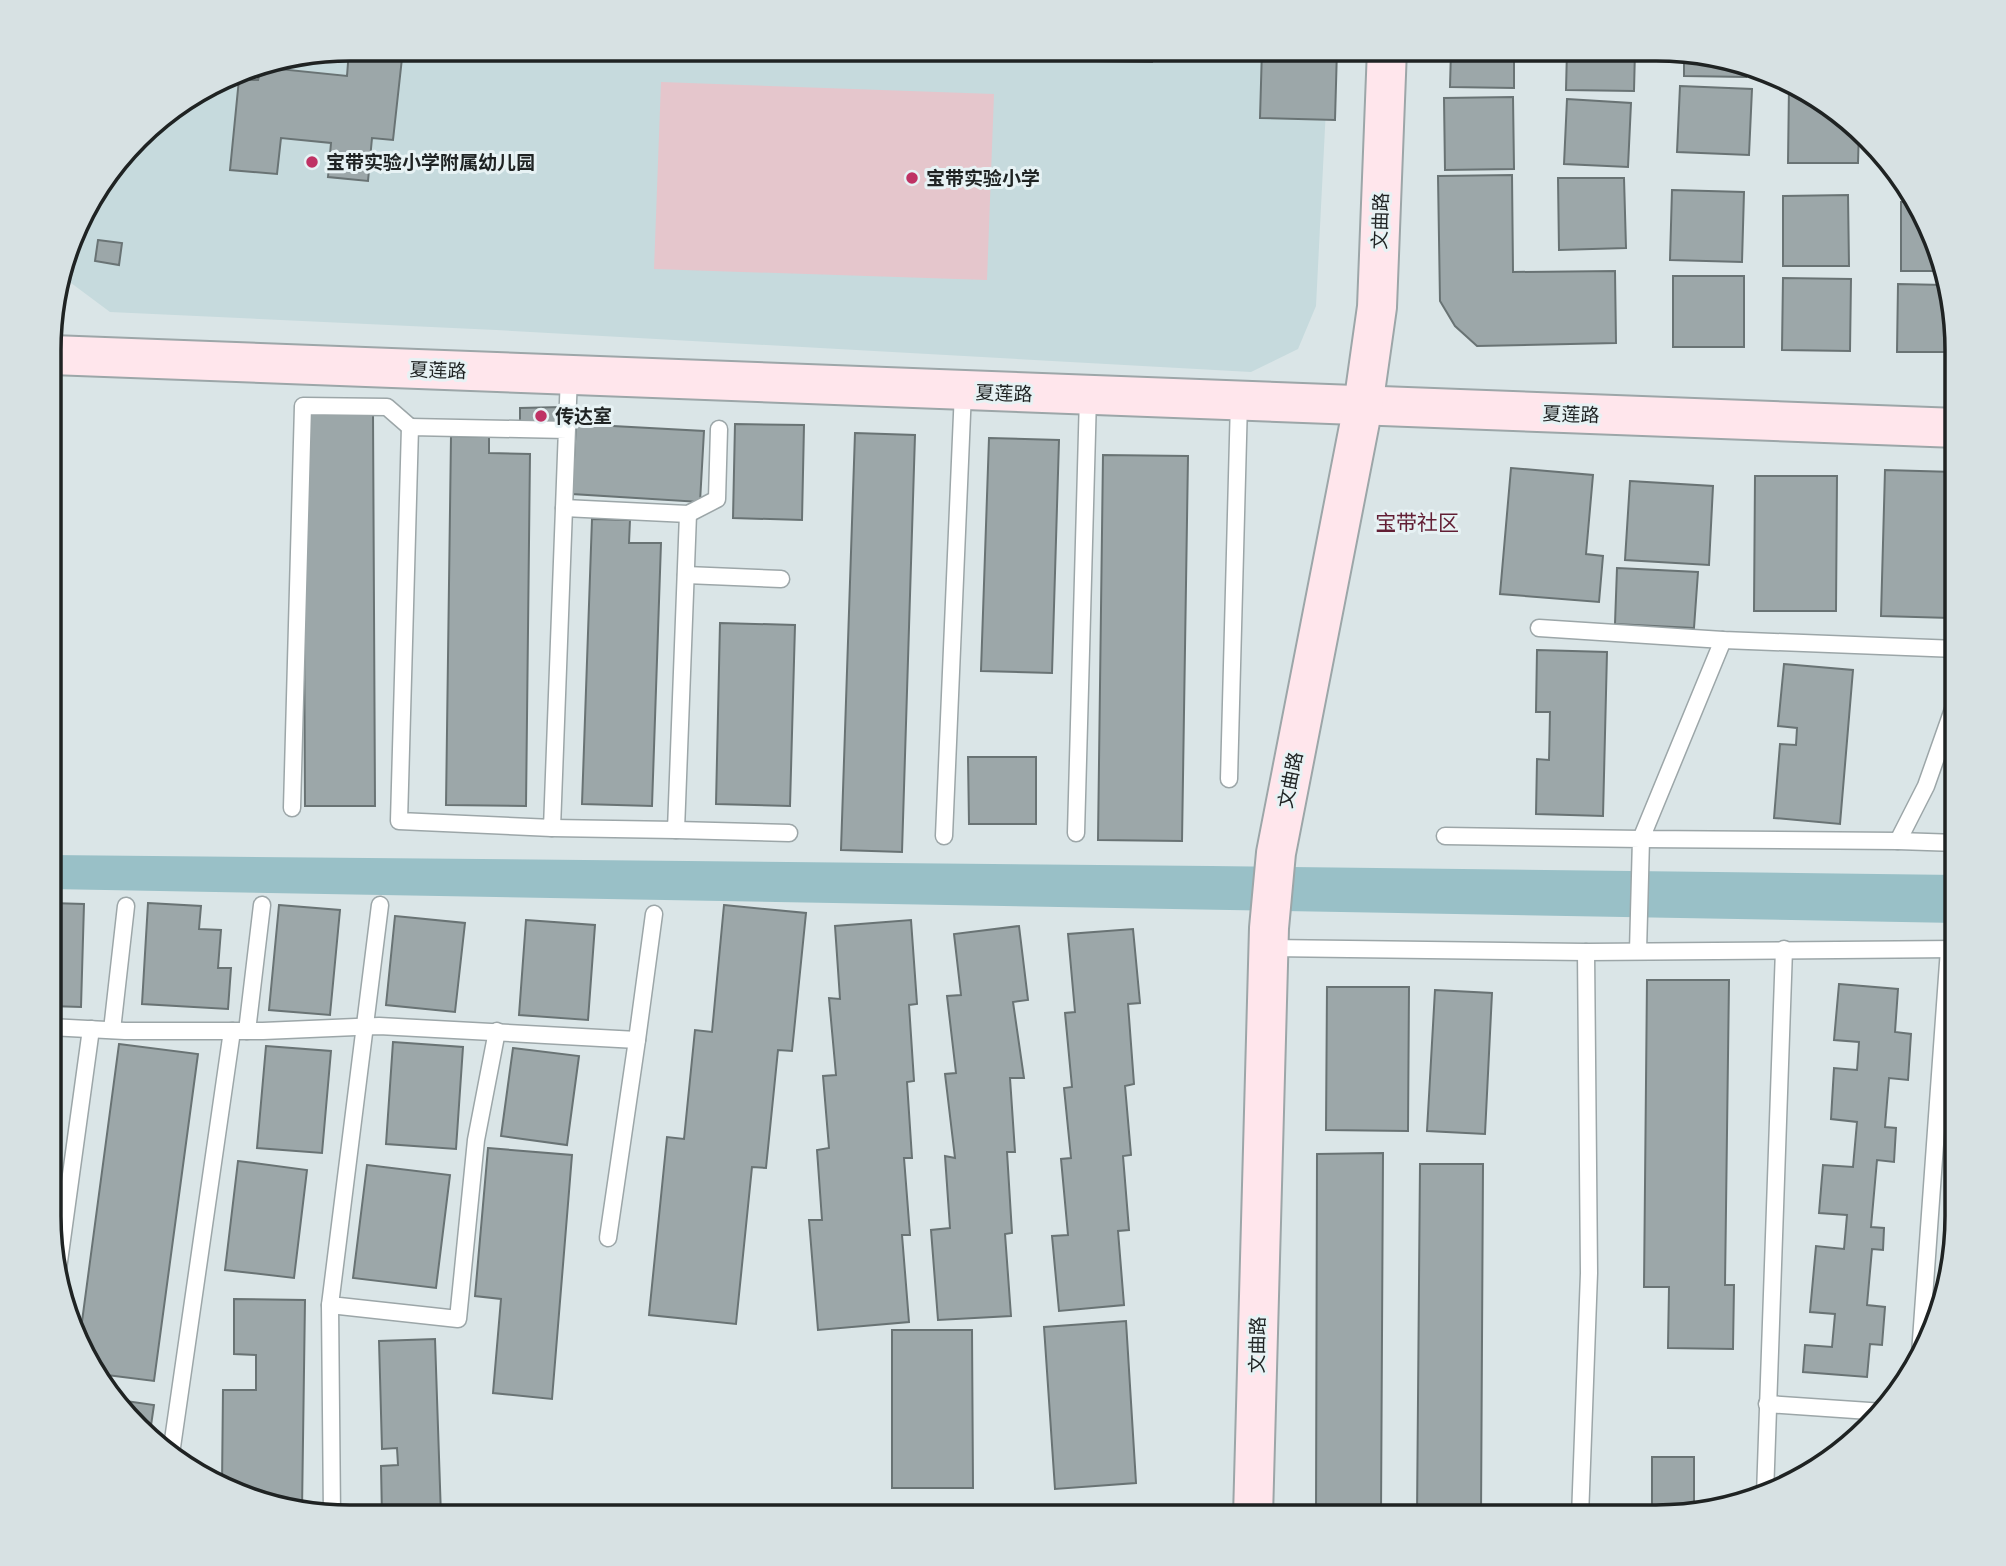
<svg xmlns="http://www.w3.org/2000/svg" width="2006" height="1566" font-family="'IBM Plex Sans','Noto Sans SC',sans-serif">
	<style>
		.built { fill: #c6dadd }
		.green { fill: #e5c6cc }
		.water { fill: #99c0c7 }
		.building { fill: #9ca7a9; stroke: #697374; stroke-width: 2 }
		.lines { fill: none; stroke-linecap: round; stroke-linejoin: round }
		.lane-casing { stroke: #9ca6a8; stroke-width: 19 }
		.secondary-casing { stroke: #9ca6a8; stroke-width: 42 }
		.lane { stroke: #fff; stroke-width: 16 }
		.secondary { stroke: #ffe6ec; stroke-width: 38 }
		.poi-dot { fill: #bf3264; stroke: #e7f2f4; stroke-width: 2.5 }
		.labels { text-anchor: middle; stroke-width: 6; stroke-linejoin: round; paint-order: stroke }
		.poi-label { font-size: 19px; font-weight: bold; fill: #1f2323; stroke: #e7f2f4; text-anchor: start }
		.street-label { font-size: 19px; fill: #1f2323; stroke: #e7f2f4 }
		.neighbourhood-label { font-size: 21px; fill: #621e34; stroke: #e7f2f4 }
		.rim { fill: none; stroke: #1f2323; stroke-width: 3.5 }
	</style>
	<rect width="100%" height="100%" fill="#dae5e7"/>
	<path class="built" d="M350,49H1329L1316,306L1298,349L1251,372L496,330L110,312L63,277L89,200L152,123L253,65Z"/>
	<path class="green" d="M661,82L994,94L987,280L654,269Z"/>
	<path class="water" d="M50,855L1211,866L1957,875V923L50,889Z"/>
	<g class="building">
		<path d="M350,49H403L393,140L372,138L368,181L328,177L331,143L281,138L277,174L230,170L239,79L258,80L260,67L347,76L349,50H344Z"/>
		<path d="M1041,49H1152V62L1040,60Z"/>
		<path d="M1262,49H1337L1335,120L1260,118Z"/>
		<path d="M1451,50H1514V88L1450,87Z"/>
		<path d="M1567,50H1635L1634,91L1566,90Z"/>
		<path d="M1684,52L1746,66V77L1684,76Z"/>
		<path d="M258,64L260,67L258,80L239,79L236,75L253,65Z"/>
		<path d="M1680,86L1752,89L1749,155L1677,152Z"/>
		<path d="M1789,86H1794L1855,124L1859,129L1858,163H1788Z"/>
		<path d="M1513,97L1514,169L1445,170L1444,98Z"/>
		<path d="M1567,99L1631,103L1628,167L1564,164Z"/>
		<path d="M1512,175L1513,272L1615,271L1616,343L1477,346L1455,326L1440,301L1438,176Z"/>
		<path d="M1558,178H1624L1626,248L1559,250Z"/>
		<path d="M1672,190L1744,192L1742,262L1670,260Z"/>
		<path d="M1848,195L1849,266H1783V196Z"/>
		<path d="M1901,202H1910L1934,234L1941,271H1901Z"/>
		<path d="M98,240L122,243L119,265L95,261Z"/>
		<rect x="1673" y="276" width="71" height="71"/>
		<path d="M1783,278L1851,279L1850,351L1782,350Z"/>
		<path d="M1898,284L1944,285L1957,352H1897Z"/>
		<path d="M562,407L563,423L520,424V408Z"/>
		<path d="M303,413H373L375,806H305Z"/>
		<path d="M576,424L704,431L700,502L572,494Z"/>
		<path d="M735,424L804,425L802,520L733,518Z"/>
		<path d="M855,433L915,435L902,852L841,850Z"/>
		<path d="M451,436L489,437V453L530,454L526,806L446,805Z"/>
		<path d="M989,438L1059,440L1052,673L981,671Z"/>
		<path d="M1103,455L1188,456L1182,841L1098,840Z"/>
		<path d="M1511,468L1593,475L1586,554L1603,556L1599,602L1500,594Z"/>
		<path d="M1885,470L1954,472L1950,618L1881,616Z"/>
		<path d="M1755,476H1837L1836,611H1754Z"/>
		<path d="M1630,481L1713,486L1709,565L1625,560Z"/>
		<path d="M592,519L630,520L629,543H661L652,806L582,804Z"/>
		<path d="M1617,568L1698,572L1694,628L1615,624Z"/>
		<path d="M720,623L795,625L790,806L716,804Z"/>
		<path d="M1537,650L1607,652L1603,816L1536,814L1537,759L1549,760L1550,712H1536Z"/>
		<path d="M1784,664L1853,670L1840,824L1774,818L1780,744L1796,745L1797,728L1778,726Z"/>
		<path d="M968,757H1036V824H969Z"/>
		<path d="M50,903L84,904L81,1007L50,1006Z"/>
		<path d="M148,903L201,906L199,929L221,930L218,968H231L228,1009L142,1004Z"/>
		<path d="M279,905L340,910L330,1015L269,1010Z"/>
		<path d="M724,905L806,913L792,1051L778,1050L766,1168L752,1167L736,1324L649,1315L667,1137L684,1139L695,1030L712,1032Z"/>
		<path d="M395,916L465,923L455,1012L386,1005Z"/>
		<path d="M526,920L595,925L588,1020L519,1015Z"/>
		<path d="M911,920L917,1004L909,1005L914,1081L907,1082L912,1158H904L910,1235H902L909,1322L818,1330L809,1220H822L817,1150L829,1148L823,1076L836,1075L829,998L840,999L835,926Z"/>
		<path d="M1019,926L1028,1000L1013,1002L1024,1078H1010L1015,1152H1007L1012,1233L1005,1234L1011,1316L938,1320L931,1230L950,1228L945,1156L955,1158L945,1074L956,1073L947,996L961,995L954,934Z"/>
		<path d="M1133,929L1140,1003L1128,1004L1134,1084L1125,1086L1131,1155L1123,1156L1129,1230L1118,1231L1124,1305L1059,1311L1052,1236L1068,1235L1061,1159L1071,1158L1064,1088L1072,1087L1065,1013L1075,1012L1068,934Z"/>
		<path d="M1647,980H1729L1725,1285H1734L1733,1349L1668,1348L1669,1287H1644Z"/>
		<path d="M1839,984L1898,989L1895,1032L1911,1034L1908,1080L1889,1078L1885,1127L1896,1128L1894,1162L1877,1160L1871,1227L1884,1228L1883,1250L1872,1249L1867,1305L1885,1307L1882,1345L1870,1344L1867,1377L1803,1372L1805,1345L1832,1347L1835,1314L1810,1312L1816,1246L1844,1249L1847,1215L1819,1213L1823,1165L1853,1167L1857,1122L1831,1119L1834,1068L1857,1070L1859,1042L1834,1040Z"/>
		<path d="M1327,987H1409L1408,1131L1326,1130Z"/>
		<path d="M1435,990L1492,993L1485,1134L1427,1131Z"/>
		<path d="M393,1042L463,1047L456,1149L386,1144Z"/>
		<path d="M119,1044L198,1054L154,1381L99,1374L80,1349L79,1344Z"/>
		<path d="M266,1046L331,1051L322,1153L257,1148Z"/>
		<path d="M513,1048L579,1056L567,1145L501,1136Z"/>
		<path d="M488,1148L572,1155L552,1399L493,1393L501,1299L475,1296Z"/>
		<path d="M1383,1153L1381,1517H1316L1317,1154Z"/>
		<path d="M238,1161L307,1170L294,1278L225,1270Z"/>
		<path d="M1420,1164H1483L1481,1517H1417Z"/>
		<path d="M367,1165L450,1175L436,1288L353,1278Z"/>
		<path d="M234,1299L305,1300L302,1510L234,1494L222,1486L223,1390H256V1355L234,1354Z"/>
		<path d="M1126,1321L1136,1483L1055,1489L1044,1327Z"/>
		<path d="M892,1330H972L973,1488H892Z"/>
		<path d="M435,1339L441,1516H382L381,1466L398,1465L397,1448L382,1449L379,1341Z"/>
		<path d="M119,1400L154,1405L149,1439Z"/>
		<path d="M1652,1457H1694V1509L1652,1517Z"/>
		<path d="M884,1505L962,1506L961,1517H884Z"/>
		<path d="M1132,1513V1517H1050Z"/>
	</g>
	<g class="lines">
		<g class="lane-casing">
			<g id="lane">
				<path d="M567,430L410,427L399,821L552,828L569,375"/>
				<path d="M564,508L688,514L717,499L719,429"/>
				<path d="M686,575L781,579"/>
				<path d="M1539,628L1723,640L1957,649"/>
				<path d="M1723,640L1641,839L1898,841L1957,843"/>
				<path d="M1229,779L1239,401"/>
				<path d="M292,808L303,406L387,407L410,427"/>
				<path d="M552,828L676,830L688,514"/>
				<path d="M676,830L789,833"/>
				<path d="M1076,833L1088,396"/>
				<path d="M944,836L963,391"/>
				<path d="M1445,836L1641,839L1638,951"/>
				<path d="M1898,841L1926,786L1957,698"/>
				<path d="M380,905L330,1305L458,1319L476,1140L497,1031"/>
				<path d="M1268,948L1586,952L1957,949"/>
				<path d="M50,1027L125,1031H263L379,1026L637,1040L654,914"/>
				<path d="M112,1030L126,906"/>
				<path d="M247,1031L262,905"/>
				<path d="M608,1238L637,1040"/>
				<path d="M58,1269L91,1029"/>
				<path d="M330,1305L332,1516"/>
				<path d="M1920,1354L1949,949"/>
				<path d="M1767,1404L1884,1412"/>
				<path d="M171,1454L232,1031"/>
				<path d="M1765,1495L1784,949"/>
				<path d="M1580,1517L1589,1273L1586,952"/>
			</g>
		</g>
		<g class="secondary-casing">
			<g id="secondary">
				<path d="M52,355L1957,428"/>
				<path d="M1253,1517L1269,928L1276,853L1363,406L1377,307L1387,49"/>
			</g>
		</g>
		<use href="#lane" class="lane"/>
		<use href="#secondary" class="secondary"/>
	</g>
	<g class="poi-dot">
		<circle cx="312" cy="162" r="7"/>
		<circle cx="912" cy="178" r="7"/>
		<circle cx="541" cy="416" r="7"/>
	</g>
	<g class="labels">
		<g class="poi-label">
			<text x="326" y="169">宝带实验小学附属幼儿园</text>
			<text x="926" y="185">宝带实验小学</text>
			<text x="555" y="423">传达室</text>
		</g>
		<g class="street-label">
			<text transform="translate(1380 221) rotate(-88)" y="7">文曲路</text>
			<text transform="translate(438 370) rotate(2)" y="7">夏莲路</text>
			<text transform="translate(1004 393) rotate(2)" y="7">夏莲路</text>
			<text transform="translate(1571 414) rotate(2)" y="7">夏莲路</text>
			<text transform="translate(1290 780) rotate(-79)" y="7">文曲路</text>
			<text transform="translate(1257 1345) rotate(-89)" y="7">文曲路</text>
		</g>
		<g class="neighbourhood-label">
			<text x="1417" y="530">宝带社区</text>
		</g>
	</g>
	<path d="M0 0H2006V1566H0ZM350 61H1656A289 289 0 0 1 1945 350V1216A289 289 0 0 1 1656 1505H350A289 289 0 0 1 61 1216V350A289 289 0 0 1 350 61Z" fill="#d7e1e3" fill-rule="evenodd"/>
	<path class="rim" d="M350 61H1656A289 289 0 0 1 1945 350V1216A289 289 0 0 1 1656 1505H350A289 289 0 0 1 61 1216V350A289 289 0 0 1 350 61Z"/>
</svg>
